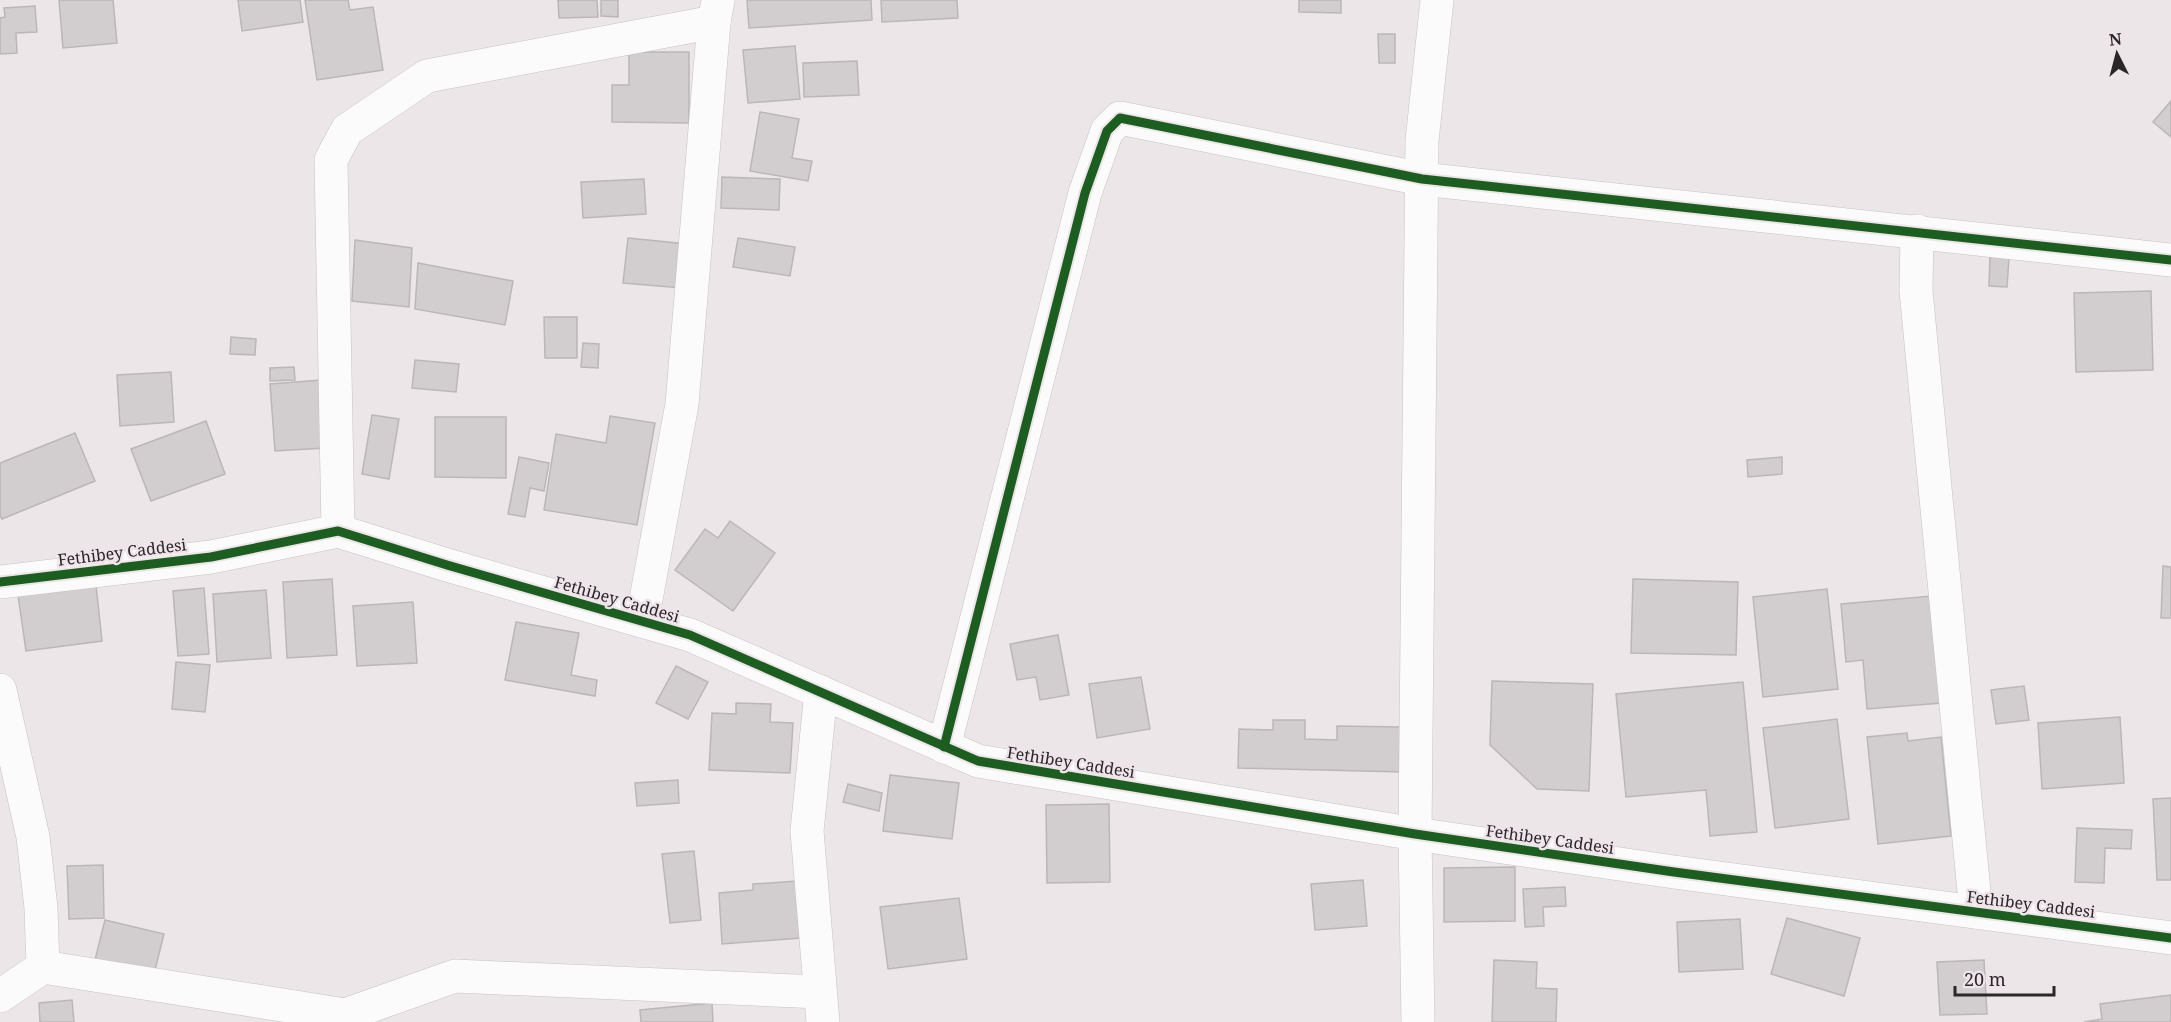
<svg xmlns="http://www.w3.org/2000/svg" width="2171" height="1022" font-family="'Noto Serif',serif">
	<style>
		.building { fill: #d2cdcf; stroke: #bbb7b9; stroke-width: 1.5 }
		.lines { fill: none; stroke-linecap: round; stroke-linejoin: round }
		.minor-casing { stroke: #c6c2c5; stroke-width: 34 }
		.tertiary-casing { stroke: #c6c2c5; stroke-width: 34 }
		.minor { stroke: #fcfbfc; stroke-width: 33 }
		.tertiary { stroke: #fcfbfc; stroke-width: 33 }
		.cycleway-casing { stroke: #eee4ea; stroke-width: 13 }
		.cycleway { stroke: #1b5e20; stroke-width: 9 }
		.labels { text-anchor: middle; stroke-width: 5; stroke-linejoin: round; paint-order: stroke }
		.street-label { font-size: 16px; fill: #2a2729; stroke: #eee4ea }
	</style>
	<rect width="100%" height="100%" fill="#ece6e9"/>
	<g class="building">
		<path d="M59,0H113L117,43L63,48Z"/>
		<path d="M238,0H300L303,22L242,31Z"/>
		<path d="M305,0H348L350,10L373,7L383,70L317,80Z"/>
		<path d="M558,0H597L598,17L559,18Z"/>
		<path d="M601,0H618V17L601,16Z"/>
		<path d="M747,0H871L872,20L749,28Z"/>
		<path d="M881,0H957L958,18L882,22Z"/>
		<path d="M1299,0H1341V13L1299,12Z"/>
		<path d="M35,6L37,32L16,33L17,53L0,54V18L5,17L4,8Z"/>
		<path d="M1378,34H1395V63H1379Z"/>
		<path d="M795,46L800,99L748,103L743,50Z"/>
		<path d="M629,52H689V123L612,122V85H629Z"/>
		<path d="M857,61L859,95L804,97L803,63Z"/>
		<path d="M2171,101V137L2153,122Z"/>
		<path d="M760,112L799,119L792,158L812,161L808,181L750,171Z"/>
		<path d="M722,177L780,179L779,210L721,208Z"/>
		<path d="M644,179L646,214L583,218L581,182Z"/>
		<path d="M628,238L687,244L682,288L623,283Z"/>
		<path d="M738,238L795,247L790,276L733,267Z"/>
		<path d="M355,240L412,248L409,307L352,301Z"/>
		<path d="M1990,256L2009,258L2007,287L1989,286Z"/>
		<path d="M418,263L513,281L505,325L415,309Z"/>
		<path d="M2151,291L2153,370L2076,372L2074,293Z"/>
		<path d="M544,317H577V358H545Z"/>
		<path d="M231,337L256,339L255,355L230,354Z"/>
		<path d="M583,343L599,344L598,368L581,367Z"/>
		<path d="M415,360L459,364L456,392L412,388Z"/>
		<path d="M294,367L295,380L270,381V368Z"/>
		<path d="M171,372L174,422L120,426L117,375Z"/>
		<path d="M321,380L326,448L275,451L270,384Z"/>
		<path d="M372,415L399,419L389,479L362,474Z"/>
		<path d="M610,416L655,423L637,525L544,510L556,434L606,443Z"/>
		<path d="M435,417H506V478L435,477Z"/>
		<path d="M206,421L225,474L151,501L131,449Z"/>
		<path d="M75,433L95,481L2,519L0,515V463Z"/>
		<path d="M519,457L549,463L544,491L530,488L525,517L508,514Z"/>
		<path d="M1782,457V474L1748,477L1747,460Z"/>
		<path d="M730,521L775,553L733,611L675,570L705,529L718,538Z"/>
		<path d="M2163,566L2171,567V618H2161Z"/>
		<path d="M332,579L337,655L287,658L283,582Z"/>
		<path d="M1633,579L1738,582L1736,655L1631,653Z"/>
		<path d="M96,585L102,641L26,651L18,595Z"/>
		<path d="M204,588L209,654L178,656L173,591Z"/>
		<path d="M1827,589L1838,689L1763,697L1753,597Z"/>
		<path d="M266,590L271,658L217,662L213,594Z"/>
		<path d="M1932,596L1942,703L1867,709L1863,660L1846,662L1841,604Z"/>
		<path d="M413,602L417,663L357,666L353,606Z"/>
		<path d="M516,622L579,633L571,675L597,680L595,696L505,680Z"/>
		<path d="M1058,635L1069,695L1040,700L1036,677L1017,680L1010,644Z"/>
		<path d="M176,662L210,665L205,712L172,709Z"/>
		<path d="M676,666L708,682L688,719L656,703Z"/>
		<path d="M1141,677L1150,729L1097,738L1089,684Z"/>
		<path d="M1492,681L1593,684L1589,791L1537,789L1490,745Z"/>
		<path d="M1743,682L1757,832L1710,836L1706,790L1626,797L1616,694Z"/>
		<path d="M2024,686L2029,720L1996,724L1991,690Z"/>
		<path d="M736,703L771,704L770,722L793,723L790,773L709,770L712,713L736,714Z"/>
		<path d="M2120,717L2124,783L2042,789L2038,723Z"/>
		<path d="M1837,719L1849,819L1775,828L1763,728Z"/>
		<path d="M1273,720H1305V739L1337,740V726L1403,727V772L1238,768L1239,729L1273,730Z"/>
		<path d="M1907,733L1908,741L1941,737L1951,836L1878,844L1867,737Z"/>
		<path d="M890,775L959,783L952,839L883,831Z"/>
		<path d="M678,780L679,803L637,806L635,783Z"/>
		<path d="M848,784L882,793L879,811L843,802Z"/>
		<path d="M2171,798V880H2157L2153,799Z"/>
		<path d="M1109,804L1110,882L1047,883L1046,805Z"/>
		<path d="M2077,828L2132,830L2131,849L2105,848L2104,883L2075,882Z"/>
		<path d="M694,851L701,920L670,923L662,854Z"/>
		<path d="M103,865L104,918L69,919L67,866Z"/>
		<path d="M1515,867V921L1444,922V868Z"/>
		<path d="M1363,880L1367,926L1315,930L1311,884Z"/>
		<path d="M797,881L801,938L722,944L719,893L753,890V884Z"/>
		<path d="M1565,887L1566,906L1543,907L1544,926L1525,927L1523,889Z"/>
		<path d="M959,898L967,959L888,969L880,907Z"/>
		<path d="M1787,918L1860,938L1844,996L1771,974Z"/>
		<path d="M1740,919L1743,969L1679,972L1677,922Z"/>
		<path d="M105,920L164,934L153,978L94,964Z"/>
		<path d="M1494,960L1537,962L1536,988L1557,989L1556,1022H1492Z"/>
		<path d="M1984,960L1987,1014L1940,1015L1937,962Z"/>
		<path d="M2171,995V1022H2084L2102,1019L2100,1004Z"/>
		<path d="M72,1000L74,1022H40L39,1003Z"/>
		<path d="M712,1003L713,1022H641L640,1010Z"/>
	</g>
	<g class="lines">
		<g class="minor-casing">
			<g id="minor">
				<path d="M1917,231L1916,291L1976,912"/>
				<path d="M338,531L331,160L347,130L427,76L714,22"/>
				<path d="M642,621L682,404L714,22L718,1"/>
				<path d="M0,690L33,837L41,908L43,967L345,1015L455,976L819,992"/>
				<path d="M821,692L807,831L823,1022"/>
				<path d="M944,747L1085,193L1107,131L1120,118L1422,179L2171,260"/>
				<path d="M1415,834L1418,1022"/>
				<path d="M0,996L43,967"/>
			</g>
		</g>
		<g class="tertiary-casing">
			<g id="tertiary">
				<path d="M0,582L211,557L338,531L447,565L690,635L978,761L1415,834L1674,872L2171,938"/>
				<path d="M1415,834L1422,141L1437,0"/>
			</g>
		</g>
		<use href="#minor" class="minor"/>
		<use href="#tertiary" class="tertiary"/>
		<g class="cycleway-casing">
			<g id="cycleway">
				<path d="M0,582L211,557L338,531L447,565L690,635L978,761L1415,834L1674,872L2171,938"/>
				<path d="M944,747L1085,193L1107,131L1120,118L1422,179L2171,260"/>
			</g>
		</g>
		<use href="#cycleway" class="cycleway"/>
	</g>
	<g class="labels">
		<g class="street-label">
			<text transform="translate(122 552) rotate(-7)" y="6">Fethibey Caddesi</text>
			<text transform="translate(617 599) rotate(16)" y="6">Fethibey Caddesi</text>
			<text transform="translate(1071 762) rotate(9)" y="6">Fethibey Caddesi</text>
			<text transform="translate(1550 839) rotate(8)" y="6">Fethibey Caddesi</text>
			<text transform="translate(2031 904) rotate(7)" y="6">Fethibey Caddesi</text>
		</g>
	</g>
	<g transform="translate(2117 54) rotate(354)" stroke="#eee4ea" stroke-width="4.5" paint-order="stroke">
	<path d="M0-4.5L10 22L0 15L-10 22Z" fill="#2a2729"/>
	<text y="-9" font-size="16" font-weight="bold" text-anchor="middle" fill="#2a2729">N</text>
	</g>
	<path d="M1955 986v9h99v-9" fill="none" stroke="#2a2729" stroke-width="3"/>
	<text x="1964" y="986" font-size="18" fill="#2a2729" stroke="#eee4ea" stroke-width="4.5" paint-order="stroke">20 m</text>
</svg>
